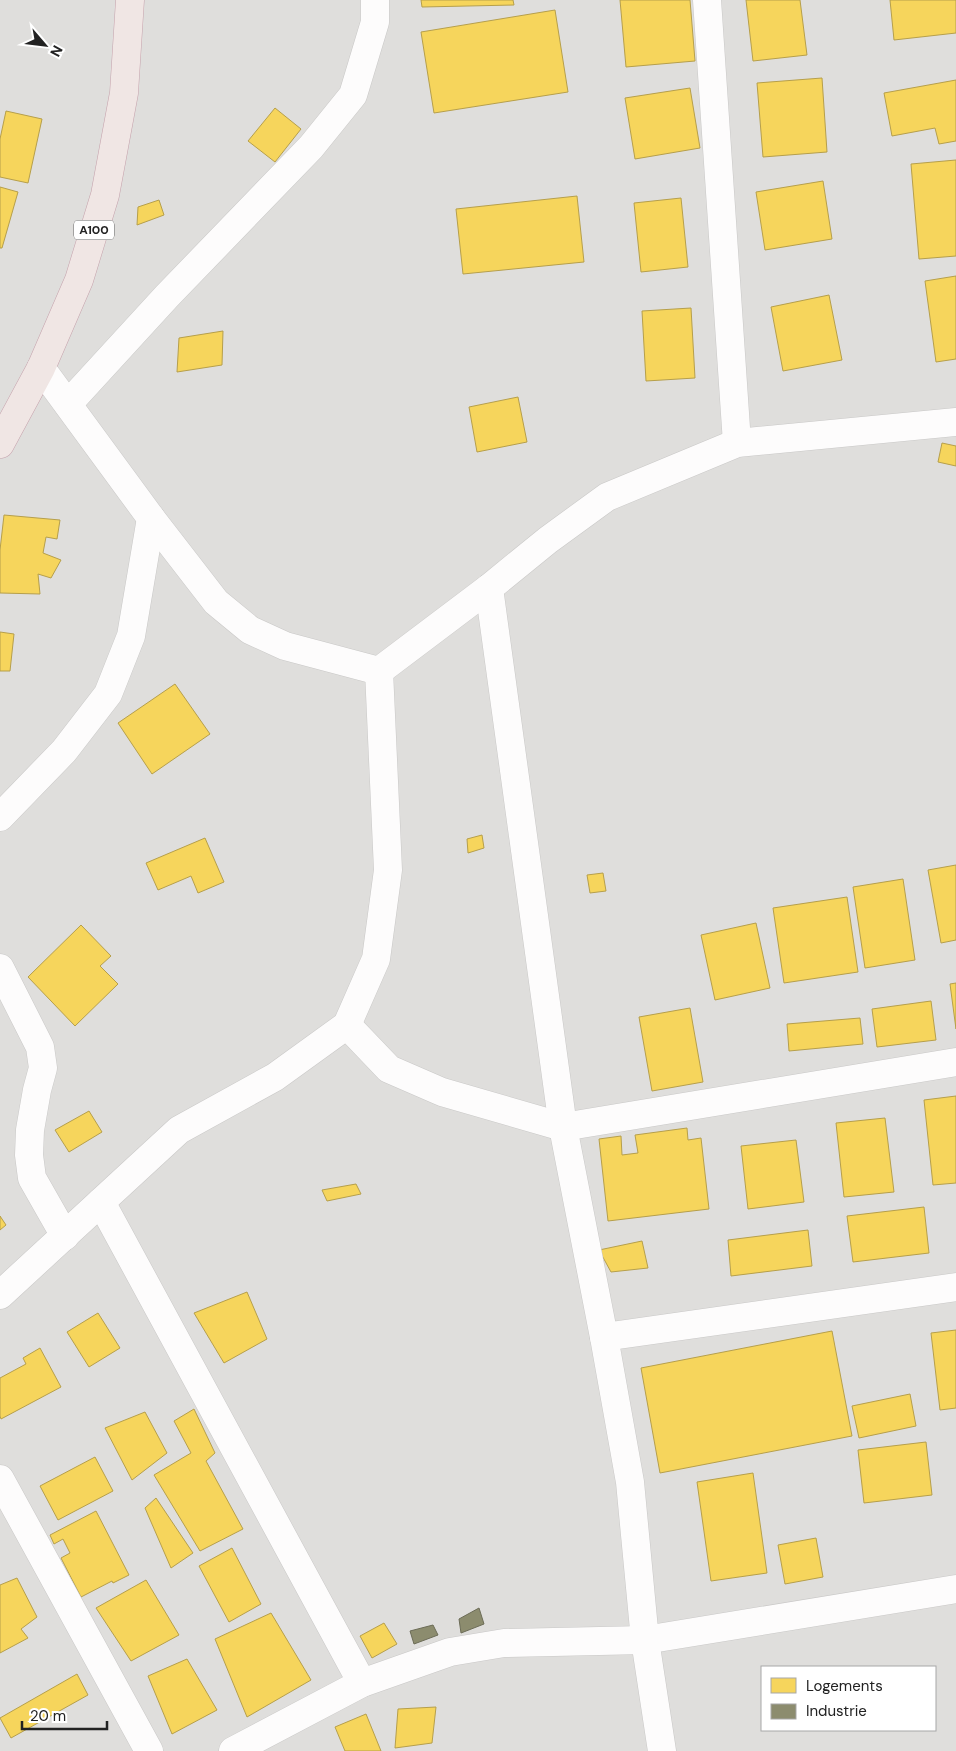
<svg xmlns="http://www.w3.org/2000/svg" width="956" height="1751" font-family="'DM Sans',sans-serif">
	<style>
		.residential { fill: #dfdedc; fill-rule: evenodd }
		.homes { fill: #f6d55c; stroke: #b69f4b }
		.industry { fill: #8c8c6e; stroke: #6c6c57 }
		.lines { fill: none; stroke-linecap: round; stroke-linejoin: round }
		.minor-casing { stroke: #c9c8c7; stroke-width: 29 }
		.trunk-casing { stroke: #c5a2ac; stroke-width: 29 }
		.minor { stroke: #fdfcfc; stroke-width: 28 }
		.trunk { stroke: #f0e6e4; stroke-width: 28 }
		.labels { text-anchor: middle; stroke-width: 5; stroke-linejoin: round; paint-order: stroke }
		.shield { fill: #fff; stroke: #646464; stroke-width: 1 }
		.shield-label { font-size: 12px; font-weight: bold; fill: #222 }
	</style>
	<rect width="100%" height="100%" fill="#f0eeeb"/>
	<path class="residential" d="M0,0H956V1751H0ZM762,1667H935V1730H762Z"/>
	<g class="homes">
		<path d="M421,0H513L514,5L422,7Z"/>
		<path d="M620,0H690L695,61L626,67Z"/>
		<path d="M746,0H800L807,55L753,61Z"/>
		<path d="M890,0H956V33L894,40Z"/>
		<path d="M555,10L568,92L434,113L421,32Z"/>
		<path d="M822,78L827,152L763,157L757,83Z"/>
		<path d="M956,80V141L939,144L935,128L892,136L884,93Z"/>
		<path d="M690,88L700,148L635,159L625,98Z"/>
		<path d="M275,108L301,129L275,162L248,141Z"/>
		<path d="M6,111L42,119L28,183L0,177V139Z"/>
		<path d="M956,160V256L919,259L911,164Z"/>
		<path d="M823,181L832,239L765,250L756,192Z"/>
		<path d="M0,187L18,192L2,248H0Z"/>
		<path d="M577,196L584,262L463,274L456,209Z"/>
		<path d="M681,198L688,267L641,272L634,203Z"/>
		<path d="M159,200L164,215L137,225L138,207Z"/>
		<path d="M956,276V359L936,362L925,281Z"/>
		<path d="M829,295L842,360L783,371L771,307Z"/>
		<path d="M691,308L695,378L646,381L642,311Z"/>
		<path d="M223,331L222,365L177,372L179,338Z"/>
		<path d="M518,397L527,442L477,452L469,407Z"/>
		<path d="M942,443L956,446V466L938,462Z"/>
		<path d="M4,515L60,520L57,539L46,537L43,553L61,560L51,578L38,574L40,594L0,593V550Z"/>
		<path d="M0,632L14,634L10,671H0Z"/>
		<path d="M175,684L210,734L152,774L118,723Z"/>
		<path d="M482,835L484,848L468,853L467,839Z"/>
		<path d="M205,838L224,882L198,893L191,876L158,890L146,863Z"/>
		<path d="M956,865V940L941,943L928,870Z"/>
		<path d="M603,873L606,891L590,893L587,875Z"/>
		<path d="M903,879L915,960L865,968L853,887Z"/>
		<path d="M847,897L858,972L784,983L773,908Z"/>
		<path d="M756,923L770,988L715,1000L701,935Z"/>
		<path d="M81,925L111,956L100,966L118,984L75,1026L28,977Z"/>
		<path d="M956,983V1029L950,984Z"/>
		<path d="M931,1001L936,1040L877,1047L872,1009Z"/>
		<path d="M690,1008L703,1082L652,1091L639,1017Z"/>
		<path d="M860,1018L863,1044L789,1051L787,1024Z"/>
		<path d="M956,1096V1183L933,1185L924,1100Z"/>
		<path d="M89,1111L102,1132L69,1152L55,1130Z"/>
		<path d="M885,1118L894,1192L844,1197L836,1123Z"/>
		<path d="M687,1128L688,1140L701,1138L709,1209L608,1221L599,1139L621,1136L622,1155L638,1153L635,1135Z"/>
		<path d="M796,1140L804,1202L748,1209L741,1146Z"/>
		<path d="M356,1184L361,1194L327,1201L322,1190Z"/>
		<path d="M924,1207L929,1253L853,1262L847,1216Z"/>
		<path d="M0,1216L6,1225L0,1230Z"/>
		<path d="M808,1230L812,1266L731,1276L728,1240Z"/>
		<path d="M642,1241L648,1268L611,1272L599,1250Z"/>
		<path d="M247,1292L267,1339L224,1363L194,1313Z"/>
		<path d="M98,1313L120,1348L89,1367L67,1332Z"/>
		<path d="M956,1330V1408L940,1410L931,1333Z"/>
		<path d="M832,1331L852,1436L660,1473L641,1368Z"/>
		<path d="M40,1348L61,1387L1,1419L0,1416V1378L26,1364L23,1358Z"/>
		<path d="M910,1394L916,1426L859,1438L852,1406Z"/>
		<path d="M194,1409L215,1453L206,1461L243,1529L200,1551L154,1475L191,1453L174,1421Z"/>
		<path d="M145,1412L167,1453L132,1480L105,1428Z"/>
		<path d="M926,1442L932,1495L864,1503L858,1450Z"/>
		<path d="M95,1457L113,1491L58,1520L40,1486Z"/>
		<path d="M753,1473L767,1573L711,1581L697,1482Z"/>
		<path d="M156,1498L193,1553L171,1568L145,1508Z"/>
		<path d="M96,1511L129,1575L113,1583L112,1581L81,1597L61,1558L70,1553L63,1539L54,1544L50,1535Z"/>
		<path d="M816,1538L823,1577L785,1584L778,1545Z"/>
		<path d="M232,1548L261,1604L229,1622L199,1566Z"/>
		<path d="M17,1578L37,1617L21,1629L28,1638L0,1653V1585Z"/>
		<path d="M146,1580L179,1635L131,1661L96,1608Z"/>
		<path d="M271,1613L311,1680L247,1717L215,1639Z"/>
		<path d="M384,1623L397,1644L372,1658L360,1636Z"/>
		<path d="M187,1659L217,1710L172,1734L148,1676Z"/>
		<path d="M77,1674L88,1695L11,1738L0,1718Z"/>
		<path d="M436,1707L432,1743L395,1748L398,1709Z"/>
		<path d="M366,1714L381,1751H345L335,1727Z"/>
	</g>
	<g class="industry">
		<path d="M479,1608L484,1624L461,1633L459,1619Z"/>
		<path d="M433,1625L438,1635L414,1644L410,1631Z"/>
	</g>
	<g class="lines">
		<g class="minor-casing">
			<g id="minor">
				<path d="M707,0L737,443"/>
				<path d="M41,368L151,518L216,602L250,630L285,646L379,671L489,588L548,540L607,497L737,443L956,422"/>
				<path d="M68,404L167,296L311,147L353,95L375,22V0"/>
				<path d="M489,588L563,1127L604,1337L630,1482L645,1640L662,1751"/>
				<path d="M0,817L64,751L108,694L131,636L151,518"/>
				<path d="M0,968L40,1047L43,1068L37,1090L30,1130L29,1155L32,1178L65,1236"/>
				<path d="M347,1025L389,1069L442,1092L563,1127L956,1062"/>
				<path d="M101,1202L362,1683"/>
				<path d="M0,1295L179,1130L275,1077L347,1025L376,959L388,870L379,671"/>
				<path d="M604,1337L956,1287"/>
				<path d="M0,1479L149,1751"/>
				<path d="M233,1751L362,1683L450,1652L504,1643L645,1640L956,1589"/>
			</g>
		</g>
		<g class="trunk-casing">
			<path id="trunk" d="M0,444L41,368L79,280L105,195L124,93L130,0"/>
		</g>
		<use href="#minor" class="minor"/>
		<use href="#trunk" class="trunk"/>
	</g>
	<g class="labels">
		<rect class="shield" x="74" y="220.5" width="40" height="19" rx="4"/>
		<g class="shield-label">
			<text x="94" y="234">A100</text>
		</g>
	</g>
	<rect x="761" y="1666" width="175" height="65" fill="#ffffff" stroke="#a7a7a7"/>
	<rect x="771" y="1678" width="25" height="15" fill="#f6d55c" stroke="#a7a7a7"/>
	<text x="806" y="1691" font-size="15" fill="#222222">Logements</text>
	<rect x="771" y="1704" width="25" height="15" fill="#8c8c6e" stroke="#a7a7a7"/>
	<text x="806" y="1716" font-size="15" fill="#222222">Industrie</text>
	<g transform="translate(45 45) rotate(118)" stroke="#ffffff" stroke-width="4" paint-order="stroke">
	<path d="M0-4L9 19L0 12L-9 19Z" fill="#222222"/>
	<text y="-8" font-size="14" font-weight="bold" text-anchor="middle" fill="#222222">N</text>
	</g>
	<path d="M22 1721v8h85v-8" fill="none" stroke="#222222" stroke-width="2.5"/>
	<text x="30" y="1721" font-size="15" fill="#222222" stroke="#ffffff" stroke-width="4" paint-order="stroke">20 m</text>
</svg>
